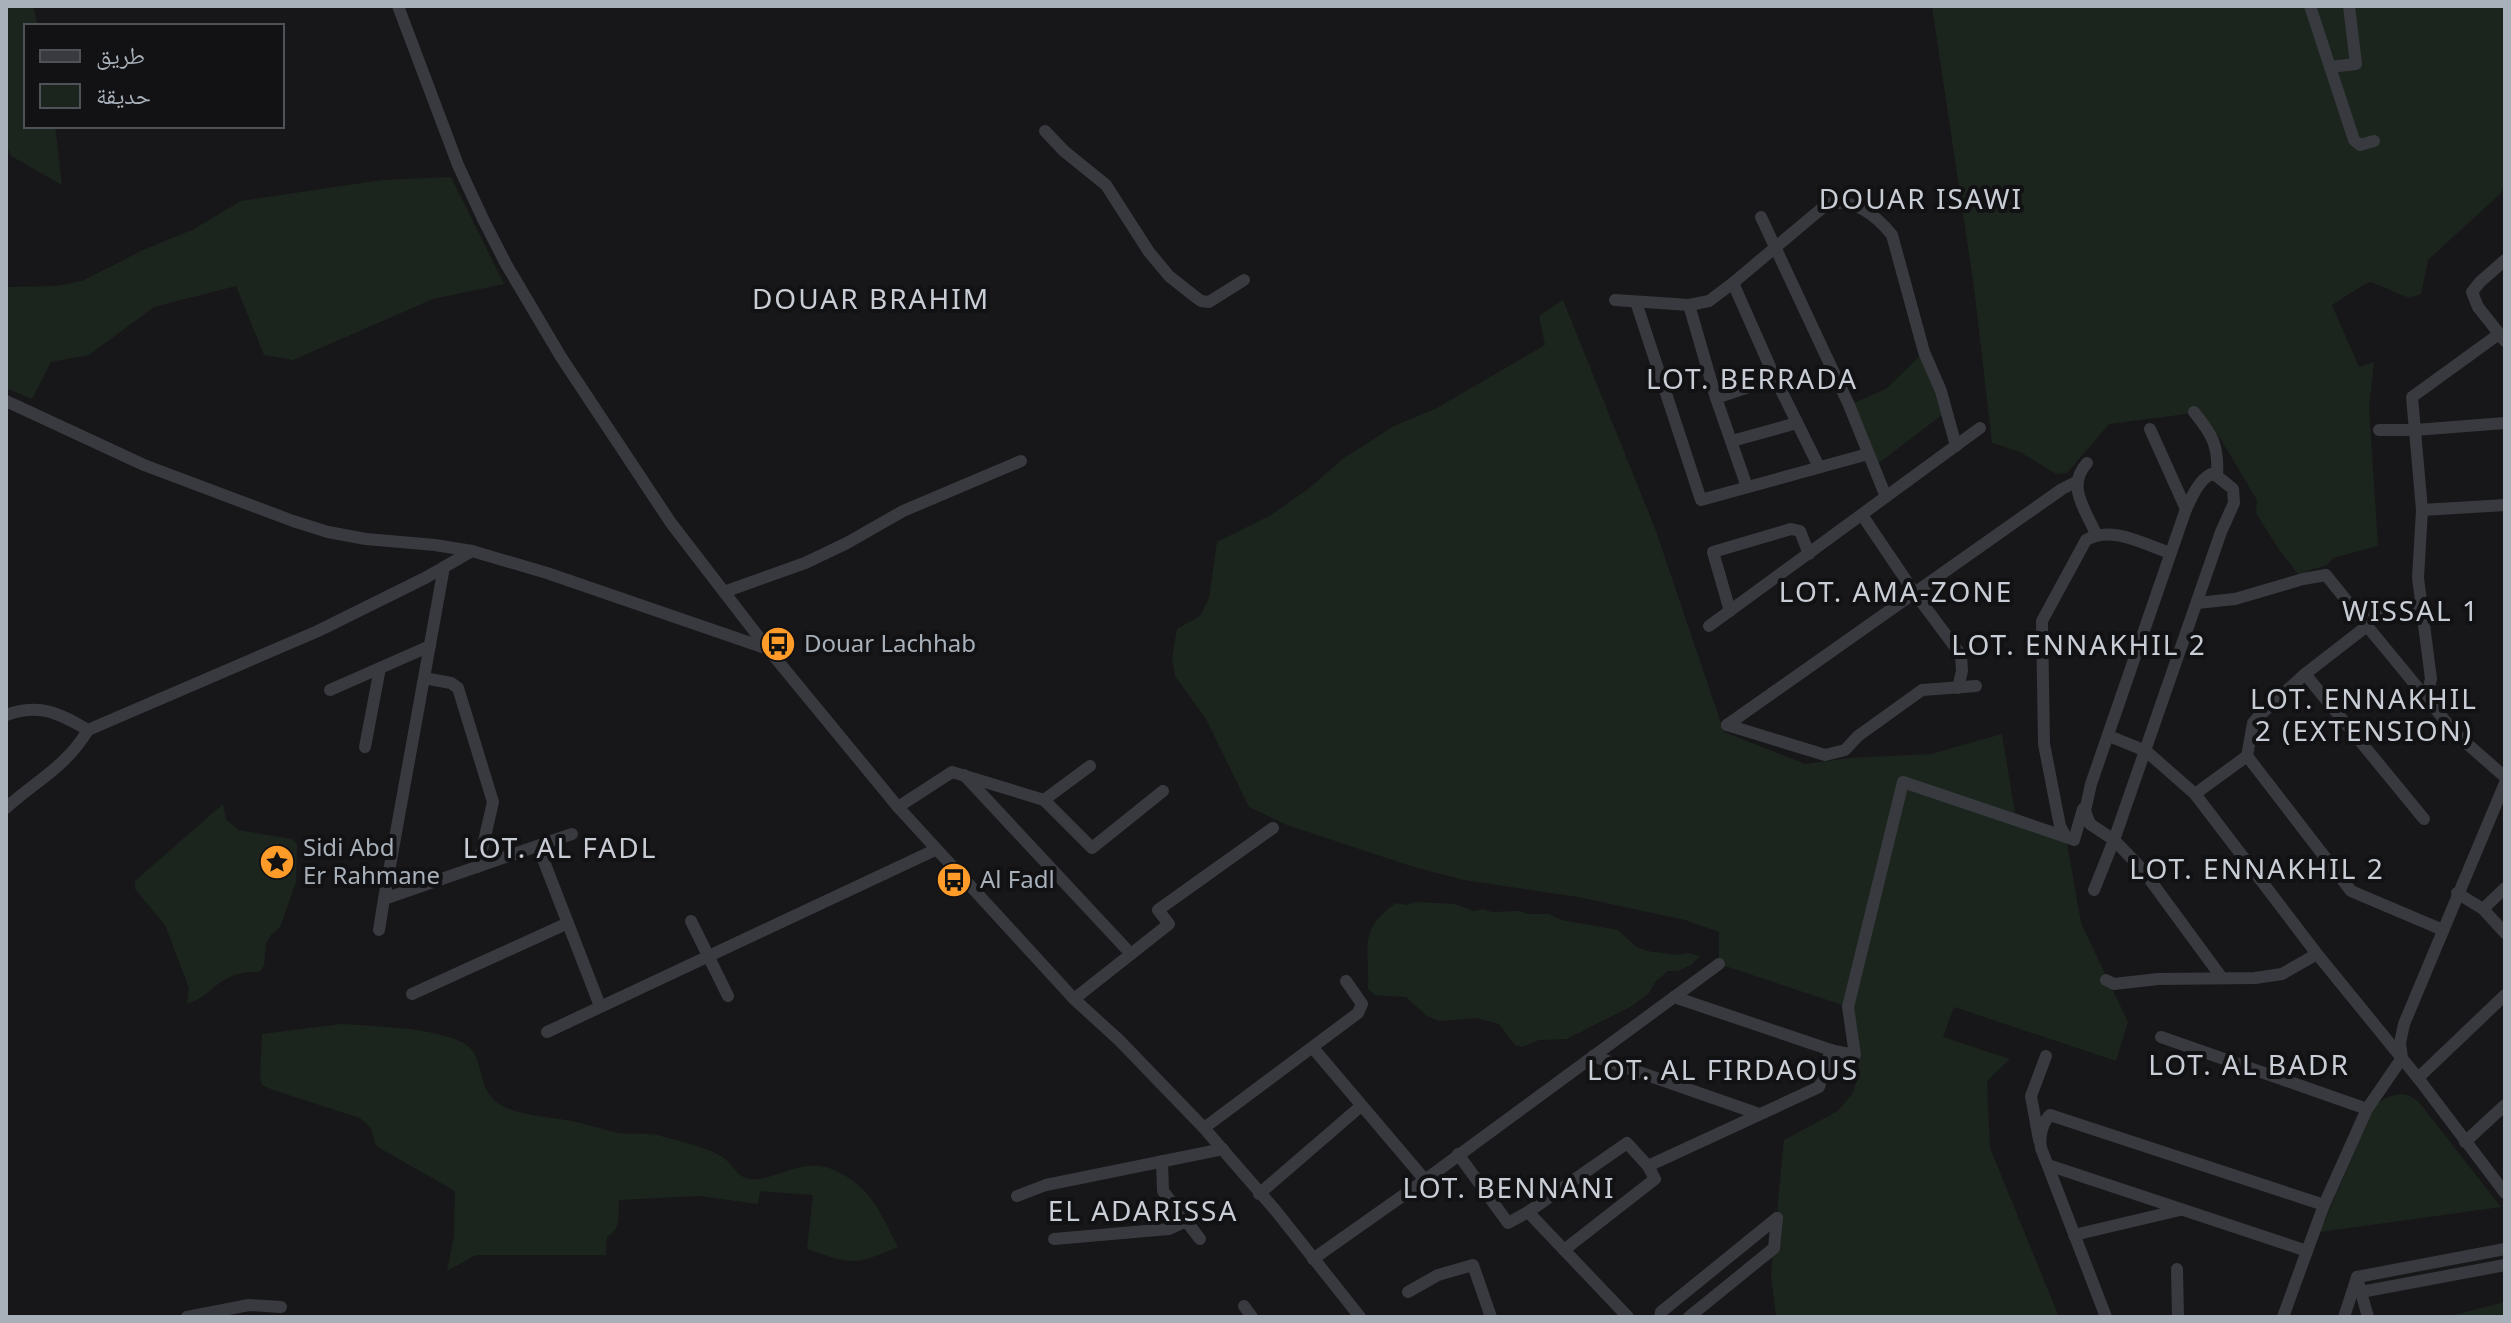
<svg xmlns="http://www.w3.org/2000/svg" width="2511" height="1323" font-family="'Noto Sans','Noto Naskh Arabic',sans-serif">
	<style>
		.green { fill: #1c251d }
		.lines { fill: none; stroke-linecap: round; stroke-linejoin: round }
		.minor { stroke: #383a3f; stroke-width: 12 }
		.labels { text-anchor: middle; stroke-width: 8; stroke-linejoin: round; paint-order: stroke }
		.poi-label { font-size: 24px; fill: #a8b0ba; stroke: #121214; text-anchor: start }
		.quarter-label { font-size: 28px; letter-spacing: 2px; fill: #c9ced6; stroke: #121214 }
	</style>
	<rect width="100%" height="100%" fill="#171719"/>
	<g class="green">
		<path d="M6,6H33L38,26H26V126H55L62,185L11,156L6,143Z"/>
		<path d="M1932,6H2505V182L2500,194L2428,260L2421,294L2409,298L2371,282L2365,284L2332,305L2359,367L2374,362L2369,407L2378,546L2333,558L2327,565L2298,574L2278,548L2256,513L2257,500L2220,438L2194,413L2109,424L2067,473L2056,474L2020,452L1992,443L1974,287Z"/>
		<path d="M451,177L504,284L433,299L293,360L264,355L236,286L154,307L89,355L51,362L32,399L6,388V287L56,286L82,281L143,250L192,230L241,201L382,180Z"/>
		<path d="M1563,300L1656,531L1724,732L1805,764L1849,758L1931,754L2002,734L2015,813L2066,837L2081,923L2128,1022L2116,1061L1954,1007L1943,1037L2010,1059L1987,1081L1990,1148L2059,1317H1776L1771,1275L1784,1140L1838,1111L1852,1094L1860,1073L1848,1007L1719,964V932L1685,920L1578,897L1464,880L1414,867L1287,825L1249,807L1206,719L1175,676L1172,658L1177,629L1200,616L1209,598L1217,542L1271,515L1308,489L1344,458L1394,426L1437,408L1545,345L1539,316Z"/>
		<path d="M1924,352L1947,411L1875,466L1849,405L1886,389Z"/>
		<path d="M223,804L226,819L238,830L292,839L297,844L296,882L280,927L271,935L266,943L264,966L259,972C249,971 235,974 226,979C211,987 204,1000 187,1003L189,988L165,925L135,889V881Z"/>
		<path d="M1415,902L1455,904L1474,911L1483,909L1492,912L1519,911L1528,914H1549L1561,920L1618,930L1635,946L1647,951L1677,955L1688,953L1700,956L1691,965L1678,971H1668L1655,982L1649,993L1632,1006L1567,1039L1539,1040L1522,1047L1515,1045L1499,1024L1477,1018L1439,1021L1427,1016L1406,997L1375,995L1368,989C1370,948 1357,930 1396,903L1406,905Z"/>
		<path d="M341,1024C368,1026 460,1027 474,1053C485,1074 479,1096 507,1108C526,1116 551,1117 572,1121C588,1124 603,1130 619,1133C633,1135 648,1132 661,1136C678,1141 710,1148 724,1158C732,1164 737,1176 746,1178C768,1186 801,1155 834,1170C872,1187 880,1213 898,1247C852,1266 854,1265 807,1249L813,1195L760,1191L758,1204L699,1196L619,1200C618,1216 622,1228 607,1237L606,1255H476L447,1271L454,1236L455,1191L376,1146L371,1128L360,1118L273,1090L262,1085L260,1078L262,1034Z"/>
		<path d="M2400,1094L2408,1095L2418,1101L2501,1207L2320,1232L2372,1111C2379,1099 2387,1097 2400,1094Z"/>
		<path d="M2505,1302V1317H2446Z"/>
	</g>
	<g class="lines">
		<g class="minor">
			<path d="M398,6L458,165L483,219L506,264L561,357L671,523L768,649L898,807L1074,999L1119,1040L1204,1128L1276,1211L1360,1317"/>
			<path d="M2310,6L2354,140L2360,145L2374,141"/>
			<path d="M2330,67L2356,64L2349,6"/>
			<path d="M1045,131L1064,151L1106,185L1149,252L1169,276L1193,295L1201,301L1209,302L1244,280"/>
			<path d="M1761,217L1849,405L1886,497"/>
			<path d="M2505,260L2480,282L2472,292L2478,307L2505,341"/>
			<path d="M1733,283L1775,378L1819,467"/>
			<path d="M1615,300L1689,305L1709,301L1733,283L1827,204C1855,199 1875,214 1892,235L1924,352L1941,391L1956,446"/>
			<path d="M1636,302L1701,500L1868,454"/>
			<path d="M1689,305L1716,398L1747,487"/>
			<path d="M1716,398L1775,378"/>
			<path d="M6,401L144,465L293,521L328,532L366,539L435,545L472,551"/>
			<path d="M2194,412C2213,435 2219,447 2217,476"/>
			<path d="M2150,429L2186,509"/>
			<path d="M2379,430H2415L2505,423"/>
			<path d="M1732,441L1797,423"/>
			<path d="M2087,463C2066,486 2085,509 2096,534"/>
			<path d="M2422,510L2505,505"/>
			<path d="M1862,515L1914,592L1961,655L1962,671L1958,688"/>
			<path d="M724,592L805,563L847,543L903,511L1021,461"/>
			<path d="M2197,603L2235,599L2303,579L2326,575L2367,626"/>
			<path d="M1730,611L1713,552L1791,529L1800,531L1809,554"/>
			<path d="M2360,616L2421,603"/>
			<path d="M1709,626L1980,428"/>
			<path d="M2305,674L2424,819"/>
			<path d="M424,678L451,683L458,688L493,802L478,867"/>
			<path d="M330,690L430,646"/>
			<path d="M2426,699L2431,679L2418,578L2422,510L2412,397L2499,334"/>
			<path d="M6,715C41,703 58,713 88,730L318,631L425,578L472,551L547,573L768,649"/>
			<path d="M1727,725L2062,489L2076,482"/>
			<path d="M1727,725L1825,755L1845,750L1858,736L1922,690L1976,686"/>
			<path d="M2109,736L2146,751L2195,794L2317,954L2418,1078L2505,1193"/>
			<path d="M365,747L380,668"/>
			<path d="M2247,756L2253,723L2260,715L2305,674L2367,626L2456,734L2505,777"/>
			<path d="M1090,766L1044,800L1092,848L1163,791"/>
			<path d="M964,775L1131,954"/>
			<path d="M2195,794L2247,756L2351,891L2443,930"/>
			<path d="M898,807L952,772L1044,800"/>
			<path d="M6,808C37,780 66,767 88,730"/>
			<path d="M2083,809L2074,840L2066,837L2060,826L2044,744L2042,621L2086,540C2111,525 2144,544 2170,553"/>
			<path d="M538,846L600,1006"/>
			<path d="M2094,890L2114,840L2221,532L2234,503L2233,489L2217,476L2211,474C2198,481 2192,497 2186,509L2091,784L2085,811L2090,824L2114,840L2142,869L2222,978"/>
			<path d="M2457,893L2483,909L2505,933"/>
			<path d="M384,899L444,567"/>
			<path d="M2483,909L2505,888"/>
			<path d="M691,921L728,996"/>
			<path d="M379,930L384,899L572,834"/>
			<path d="M2106,980L2114,984L2158,979L2255,978L2282,974L2317,954"/>
			<path d="M412,994L568,923"/>
			<path d="M1674,997L1831,1050L1855,1055L1848,1007L1903,782L2066,837"/>
			<path d="M1074,999L1169,924L1158,910L1273,828"/>
			<path d="M547,1032L935,850"/>
			<path d="M2161,1037L2367,1109"/>
			<path d="M1313,1048L1425,1180"/>
			<path d="M1593,1056L1759,1114"/>
			<path d="M2418,1078L2505,995"/>
			<path d="M1204,1128L1358,1013L1362,1004L1346,981"/>
			<path d="M2039,1140L2031,1096L2046,1056"/>
			<path d="M2465,1142L2505,1105"/>
			<path d="M1458,1154L1508,1223L1528,1212L1628,1317"/>
			<path d="M1162,1161L1163,1191L1200,1239"/>
			<path d="M2048,1165L2307,1251L2324,1205L2367,1109L2402,1058L2400,1043L2404,1024L2505,783"/>
			<path d="M1648,1166L1819,1087L1831,1050"/>
			<path d="M1259,1194L1361,1106"/>
			<path d="M1017,1196L1046,1185L1223,1149"/>
			<path d="M1528,1212L1627,1143L1648,1166L1655,1179L1564,1250"/>
			<path d="M2074,1235L2180,1210"/>
			<path d="M1054,1239L1169,1229L1186,1221"/>
			<path d="M1313,1259L1425,1180L1719,964"/>
			<path d="M2177,1269L2178,1317"/>
			<path d="M2357,1277L2505,1249"/>
			<path d="M2359,1285L2368,1317"/>
			<path d="M1408,1292L1438,1275L1473,1265L1491,1317"/>
			<path d="M2361,1292L2505,1265"/>
			<path d="M1244,1306L1252,1317"/>
			<path d="M187,1317L249,1305L281,1307"/>
			<path d="M1660,1317L1661,1312L1777,1218"/>
			<path d="M1689,1317L1774,1248L1777,1218"/>
			<path d="M2106,1317L2041,1148C2039,1137 2042,1123 2050,1115L2324,1205"/>
			<path d="M2283,1317L2307,1251"/>
			<path d="M2344,1317L2357,1277"/>
		</g>
	</g>
	<defs>
		<g id="bus-disc" transform="scale(1.8)"><circle r="9.5" fill="#ff9b29" stroke="#121214"/><path d="M-5-6H5V4H4V6H2V4H-2V6H-4V4H-5ZM-3.5-4V0h7V-4ZM-3.5 1.2v1.5H-2V1.2ZM2 1.2v1.5H3.5V1.2Z" fill="#111"/></g>
		<g id="sight-disc" transform="scale(1.8)"><circle r="9.5" fill="#ff9b29" stroke="#121214"/><path d="M0-6L1.8-2.2L6-1.7L2.9 1.2L3.7 5.4L0 3.3L-3.7 5.4L-2.9 1.2L-6-1.7L-1.8-2.2Z" fill="#111"/></g>
	</defs>
	<g fill-rule="evenodd">
		<use href="#bus-disc" x="778" y="644"/>
		<use href="#sight-disc" x="277" y="862"/>
		<use href="#bus-disc" x="954" y="880"/>
	</g>
	<g class="labels">
		<g class="poi-label">
			<text x="804" y="652">Douar Lachhab</text>
			<text x="303" y="856">Sidi Abd<tspan x="303" dy="28">Er Rahmane</tspan></text>
			<text x="980" y="888">Al Fadl</text>
		</g>
		<g class="quarter-label">
			<text x="1921" y="209">DOUAR ISAWI</text>
			<text x="871" y="309">DOUAR BRAHIM</text>
			<text x="1752" y="389">LOT. BERRADA</text>
			<text x="1896" y="602">LOT. AMA-ZONE</text>
			<text x="2411" y="621">WISSAL 1</text>
			<text x="2079" y="655">LOT. ENNAKHIL 2</text>
			<text x="2364" y="709">LOT. ENNAKHIL<tspan x="2364" dy="32">2 (EXTENSION)</tspan></text>
			<text x="560" y="858">LOT. AL FADL</text>
			<text x="2257" y="879">LOT. ENNAKHIL 2</text>
			<text x="2249" y="1075">LOT. AL BADR</text>
			<text x="1723" y="1080">LOT. AL FIRDAOUS</text>
			<text x="1509" y="1198">LOT. BENNANI</text>
			<text x="1143" y="1221">EL ADARISSA</text>
		</g>
	</g>
	<rect width="2511" height="1323" fill="none" stroke="#a8b0ba" stroke-width="16"/>
	<rect x="24" y="24" width="260" height="104" fill="#121214" stroke="#4e5156" stroke-width="2"/>
	<rect x="40" y="50" width="40" height="12" fill="#383a3f" stroke="#4e5156" stroke-width="2"/>
	<text x="96" y="64" font-size="24" fill="#a8b0ba">طريق</text>
	<rect x="40" y="84" width="40" height="24" fill="#1c251d" stroke="#4e5156" stroke-width="2"/>
	<text x="96" y="104" font-size="24" fill="#a8b0ba">حديقة</text>
</svg>
